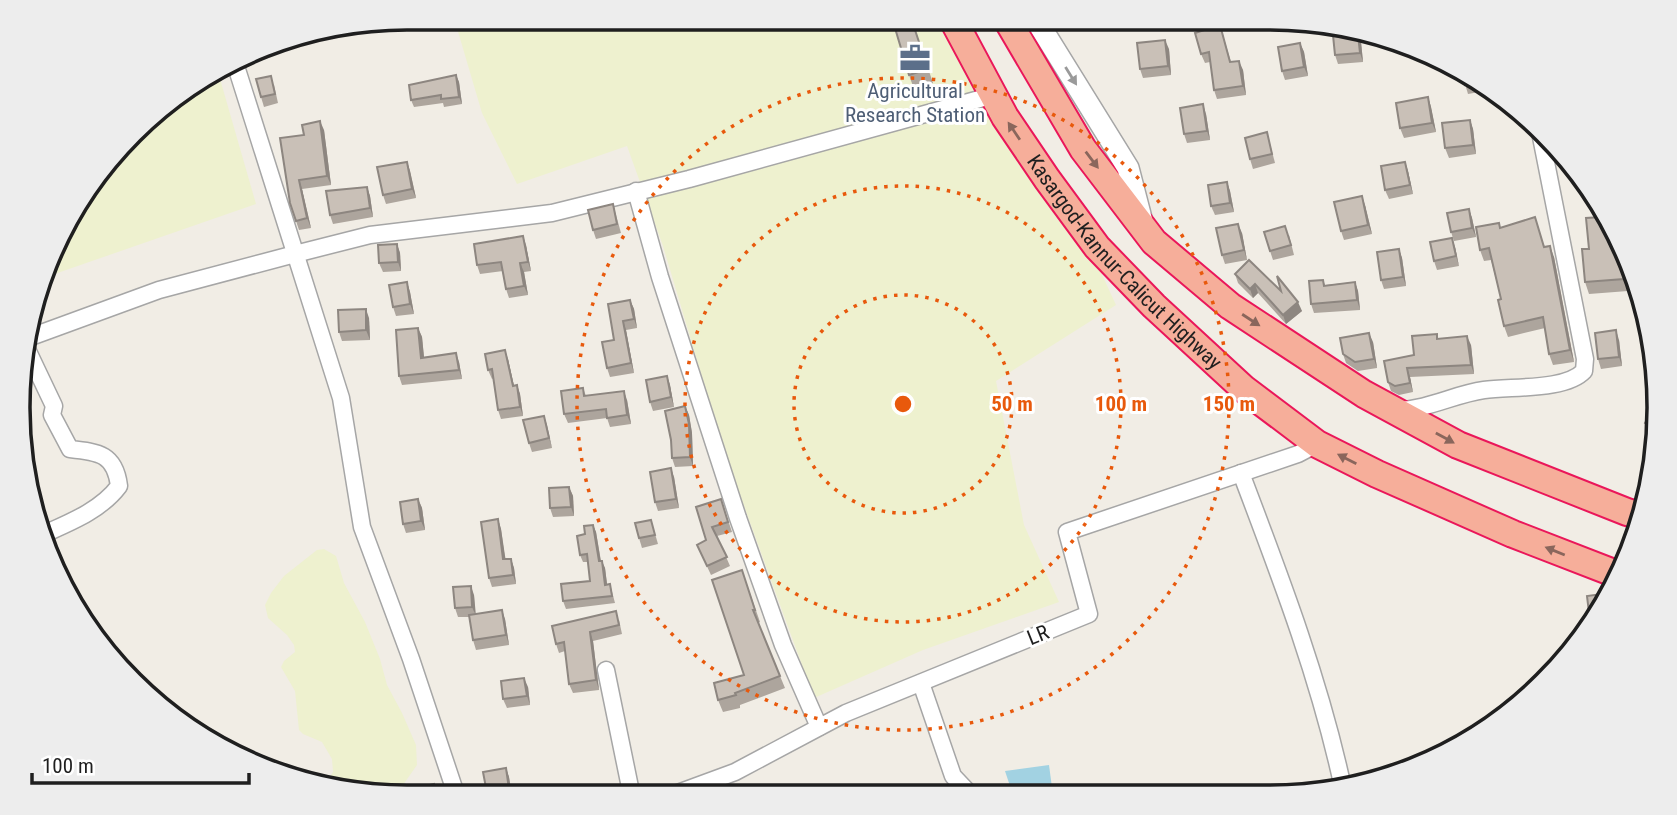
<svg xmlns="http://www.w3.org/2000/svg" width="1677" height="815" font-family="'Roboto Condensed',sans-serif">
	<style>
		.farmland { fill: #eef1cf }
		.water { fill: #a2d2e2 }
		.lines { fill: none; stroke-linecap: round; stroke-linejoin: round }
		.minor-casing { stroke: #a6a6a6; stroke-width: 19 }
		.tertiary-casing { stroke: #a6a6a6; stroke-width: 24 }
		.trunk-casing { stroke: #ea175a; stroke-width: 30 }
		.minor { stroke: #fff; stroke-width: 16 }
		.tertiary { stroke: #fff; stroke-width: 21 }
		.trunk { stroke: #f6ae9a; stroke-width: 26 }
		.wall { fill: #ada59d }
		.shaded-wall { fill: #8d8680 }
		.building { fill: #c9c0b7; stroke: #8d8680; stroke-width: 2 }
		.oneway { fill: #9a9a9a }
		.oneway2 { fill: #8a665c }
		.ring { fill: none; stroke: #e8590c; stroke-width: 3.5; stroke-dasharray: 3.5 7 }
		.labels { text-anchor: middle; stroke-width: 6; stroke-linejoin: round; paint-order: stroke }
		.service-label { font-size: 21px; fill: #4e5e75; stroke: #fff }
		.street-label { font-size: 21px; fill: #1f1f1f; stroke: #fff }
		.rim { fill: none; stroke: #1f1f1f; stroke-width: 3.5 }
		.centre { fill: #e8590c; stroke: #fff; stroke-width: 3.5 }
		.ring-label { font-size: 21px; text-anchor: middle; font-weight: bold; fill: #e8590c; stroke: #fff; stroke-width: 6; stroke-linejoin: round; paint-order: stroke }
	</style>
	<rect width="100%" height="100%" fill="#f1ede5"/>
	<g class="farmland">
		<path d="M454,18H955L1094,257L1116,305L996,381L1024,525L1059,602L923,650L814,698L725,454L663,246L627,146L517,184L482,113Z"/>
		<path d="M218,72L256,204L46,277L70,212L170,98Z"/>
		<path d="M324,549L336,556L344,583L365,622L380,659L387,685L402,713L416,745L417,765L398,792V796L327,781L333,772L332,759L322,742L303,734L299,730L295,691L281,667L284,661L295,652L294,645L287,635L268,618L265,605L271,593L284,576L317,550Z"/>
	</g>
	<path class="water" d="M1049,765L1053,795H1013L1005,771Z"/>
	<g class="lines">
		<g class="minor-casing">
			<g id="minor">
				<path d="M235,63L341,398L362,527L411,659L457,797"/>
				<path d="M636,191L660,277L738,518L783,645L819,727"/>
				<path d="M25,339L159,290L295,254L370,235L552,213L689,179L994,95"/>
				<path d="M25,345L54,406L52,415L70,449C99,452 115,454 119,486C101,510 71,522 44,534"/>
				<path d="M1399,410C1429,409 1455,394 1484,390C1511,386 1565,391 1584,371L1585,359L1539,127"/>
				<path d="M1241,473C1280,576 1320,680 1343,788"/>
				<path d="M606,670L632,797"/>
				<path d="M921,683L953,776L971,795"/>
				<path d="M667,797L735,772L846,713L1089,614L1067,532L1298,454L1317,444"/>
			</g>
		</g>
		<g class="tertiary-casing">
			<path id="tertiary" d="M1035,18L1128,168L1142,222"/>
		</g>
		<g class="trunk-casing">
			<g id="trunk">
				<path id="s1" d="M952,18L1005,117L1047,179L1097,247L1154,306L1244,389L1317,444L1377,474L1513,534L1619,575"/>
				<path d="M1006,18L1083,149L1154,242L1230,306L1364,394L1458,445L1627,512L1638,515"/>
			</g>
		</g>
		<use href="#minor" class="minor"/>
		<use href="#tertiary" class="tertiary"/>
		<use href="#trunk" class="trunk"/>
	</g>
	<g class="wall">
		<path d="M911,18L933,83L914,89L909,75Z"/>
		<path d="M1220,25L1231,62L1243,70L1246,95L1217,99L1214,90L1210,62L1205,63L1201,54Z"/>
		<path d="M1361,42L1363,62L1338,64L1335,55Z"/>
		<path d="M1300,43L1304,52L1308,76L1285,80L1282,71Z"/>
		<path d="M1169,49L1171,75L1143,78L1140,69Z"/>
		<path d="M456,75L459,82L462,104L444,107L443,103L414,107L411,100Z"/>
		<path d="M1463,77L1485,91L1468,94Z"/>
		<path d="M274,85L278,103L264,107L261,97Z"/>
		<path d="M1428,97L1431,107L1436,132L1404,138L1400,128Z"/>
		<path d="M1206,114L1210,140L1187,143L1184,134Z"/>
		<path d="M1470,120L1473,129L1476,154L1449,158L1445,148Z"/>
		<path d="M324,130L331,185L302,189L311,228L299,230L290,203L304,135Z"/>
		<path d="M1267,132L1275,163L1253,169L1250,159Z"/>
		<path d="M407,162L410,171L416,198L386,204L383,195Z"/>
		<path d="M1405,162L1408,171L1413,194L1389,199L1385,190Z"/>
		<path d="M1227,182L1230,191L1234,212L1215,215L1211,206Z"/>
		<path d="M367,187L370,196L373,217L333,224L330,215Z"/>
		<path d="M613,204L621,233L596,239L593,230Z"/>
		<path d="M1365,205L1372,234L1344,240L1341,231Z"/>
		<path d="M1469,209L1472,218L1476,237L1454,241L1451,232Z"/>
		<path d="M1535,217L1544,247L1554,257L1574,362L1553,365L1549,354L1545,328L1508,337L1504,326L1501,299L1491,260L1484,261L1480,250L1499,223L1500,228Z"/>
		<path d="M1602,217L1615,235V246L1625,258L1628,291L1589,294L1585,282L1589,249Z"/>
		<path d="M1242,233L1247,260L1225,264L1222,255Z"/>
		<path d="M1289,235L1294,255L1273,260L1270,251Z"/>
		<path d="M397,244L400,253L401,271L383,272L379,263Z"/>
		<path d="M526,245L531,271L524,272L528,295L509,298L506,289L503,271L480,274L477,265Z"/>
		<path d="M1455,247L1459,266L1437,270L1434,261Z"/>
		<path d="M1399,249L1402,258L1406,286L1384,289L1381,280Z"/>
		<path d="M1235,274L1281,291L1302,311L1286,324L1258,293L1253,298L1238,283Z"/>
		<path d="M1323,280L1325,285L1355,282L1358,291L1360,310L1314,313L1311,304Z"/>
		<path d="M407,282L410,292L414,314L396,316L393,307Z"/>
		<path d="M630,300L634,309L637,328L626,330L634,373L610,377L607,368L614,340Z"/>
		<path d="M369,318L370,340L342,341L339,332Z"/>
		<path d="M418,328L422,337L424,358L459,362L462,379L402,385L399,376Z"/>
		<path d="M1439,339L1471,345L1474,374L1410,377L1413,392L1399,395L1391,391L1388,382L1414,355Z"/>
		<path d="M1619,340L1622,366L1601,369L1598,359Z"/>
		<path d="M1373,342L1377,368L1358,371L1346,363L1343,354Z"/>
		<path d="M508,359L514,386L517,385L520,394L523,416L501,419L498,410L494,378L492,379L488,370Z"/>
		<path d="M667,376L670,385L674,407L653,411L650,402Z"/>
		<path d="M583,388L586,396L627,400L631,424L610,427L607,418L568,423L564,414Z"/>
		<path d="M685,406L689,415L692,433L693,466L675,467L672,458Z"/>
		<path d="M1659,408L1653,439L1650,436L1645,423Z"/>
		<path d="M544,416L552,448L532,452L529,443Z"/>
		<path d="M674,477L679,508L658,511L655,502Z"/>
		<path d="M569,487L573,496L574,516L553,517L550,508Z"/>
		<path d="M418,499L422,508L425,530L406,533L403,524Z"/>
		<path d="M721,499L732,532L717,536L730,566L711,575L697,545L706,540Z"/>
		<path d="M498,519L501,529L505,559H511L514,568L516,584L492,587L489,578Z"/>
		<path d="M651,520L658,544L642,548L639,538Z"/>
		<path d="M593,525L596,532L601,561L605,568L607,584H610L615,603L566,609L563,601L590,581L588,562H583L580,555L585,534Z"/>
		<path d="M742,570L760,622L758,623L785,688L740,705V708L723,712L718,700L744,675Z"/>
		<path d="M474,595L475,614L505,619L509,645L476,650L473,640L469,617H458L455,608Z"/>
		<path d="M619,620L622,634L593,641L599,690L573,693L569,684L565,651L559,653L556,644Z"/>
		<path d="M528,687L530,705L507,708L503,699Z"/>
		<path d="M506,768L509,777L512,797H489L487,793Z"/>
	</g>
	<g class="shaded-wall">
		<path d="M1358,35L1361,42L1363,62L1360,53Z"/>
		<path d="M1165,40L1169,49L1171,75L1168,66Z"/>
		<path d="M1300,43L1304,52L1308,76L1304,67Z"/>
		<path d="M1239,61L1243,70L1246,95L1243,86Z"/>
		<path d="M456,75L459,82L462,104L459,97Z"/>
		<path d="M1428,97L1431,107L1436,132L1432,123Z"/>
		<path d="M1203,104L1206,114L1210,140L1207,131Z"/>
		<path d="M1470,120L1473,129L1476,154L1473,145Z"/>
		<path d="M320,121L324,130L331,185L327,176Z"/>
		<path d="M407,162L410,171L416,198L412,189Z"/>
		<path d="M1405,162L1408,171L1413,194L1410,185Z"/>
		<path d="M299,180L302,189L311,228L307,218Z"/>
		<path d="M1227,182L1230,191L1234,212L1230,203Z"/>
		<path d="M367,187L370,196L373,217L370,208Z"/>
		<path d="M1362,196L1365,205L1372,234L1368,225Z"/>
		<path d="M1469,209L1472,218L1476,237L1472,228Z"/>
		<path d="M1238,224L1242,233L1247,260L1244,250Z"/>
		<path d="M1610,229L1615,235L1616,259L1612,247Z"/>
		<path d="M523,236L526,245L531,271L528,262Z"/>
		<path d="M1452,238L1455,247L1459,266L1456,256Z"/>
		<path d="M397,244L400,253L401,271L398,262Z"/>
		<path d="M1550,246L1554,257L1574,362L1570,350Z"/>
		<path d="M1621,246L1625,258L1628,291L1624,279Z"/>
		<path d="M1399,249L1402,258L1406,286L1403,277Z"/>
		<path d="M520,263L524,272L528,295L524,286Z"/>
		<path d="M407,282L410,292L414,314L410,304Z"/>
		<path d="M1355,282L1358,291L1360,310L1357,300Z"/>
		<path d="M1255,284L1258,293L1253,298L1250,289Z"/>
		<path d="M630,300L634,309L637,328L634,319Z"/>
		<path d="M1298,302L1302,311L1286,324L1283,315Z"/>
		<path d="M366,309L369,318L370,340L366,330Z"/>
		<path d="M623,321L626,330L634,373L631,363Z"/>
		<path d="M418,328L422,337L425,367L421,358Z"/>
		<path d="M1616,330L1619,340L1622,366L1619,357Z"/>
		<path d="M1369,333L1373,342L1377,368L1374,359Z"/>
		<path d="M1467,336L1471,345L1474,374L1471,365Z"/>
		<path d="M505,350L508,359L516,395L513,386Z"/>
		<path d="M456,353L459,362L462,379L459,370Z"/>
		<path d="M1407,368L1410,377L1413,392L1410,383Z"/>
		<path d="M667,376L670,385L674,407L671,397Z"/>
		<path d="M517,385L520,394L523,416L520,407Z"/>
		<path d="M624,391L627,400L631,424L627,415Z"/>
		<path d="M685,406L689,415L692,433L693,466L690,457Z"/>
		<path d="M544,416L547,425L552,448L549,438Z"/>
		<path d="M671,468L674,477L679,508L676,499Z"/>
		<path d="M569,487L573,496L574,516L571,507Z"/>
		<path d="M418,499L422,508L425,530L421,521Z"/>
		<path d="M498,519L501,529L507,569L503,559Z"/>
		<path d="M593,525L596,532L602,569L599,561Z"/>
		<path d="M511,559L514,568L516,584L513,575Z"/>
		<path d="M602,561L605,568L608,592L605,585Z"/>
		<path d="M471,586L474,595L476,616L472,607Z"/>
		<path d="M502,610L505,619L509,645L506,635Z"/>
		<path d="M590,632L593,641L599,690L596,680Z"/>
		<path d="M524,678L528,687L530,705L527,696Z"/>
		<path d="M506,768L509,777L512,797L509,789Z"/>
	</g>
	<g class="building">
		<path d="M892,18H911L928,69L909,75Z"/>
		<path d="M1220,25L1230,62L1239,61L1243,86L1214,90L1209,52L1201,54L1195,33Z"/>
		<path d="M1349,33L1358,35L1360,53L1335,55L1333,35Z"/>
		<path d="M1165,40L1168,66L1140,69L1137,43Z"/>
		<path d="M1300,43L1304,67L1282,71L1278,47Z"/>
		<path d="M456,75L459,97L441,99V95L411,100L409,85Z"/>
		<path d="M271,76L275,94L261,97L256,79Z"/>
		<path d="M1463,77L1473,83L1465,85Z"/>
		<path d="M1428,97L1432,123L1400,128L1396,103Z"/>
		<path d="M1203,104L1207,131L1184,134L1180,108Z"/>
		<path d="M1470,120L1473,145L1445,148L1442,123Z"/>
		<path d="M320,121L327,176L299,180L307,218L296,221L290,203L280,138L304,135L302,125Z"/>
		<path d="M1267,132L1272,154L1250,159L1245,138Z"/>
		<path d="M407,162L412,189L383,195L377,167Z"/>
		<path d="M1405,162L1410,185L1385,190L1381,166Z"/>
		<path d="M1227,182L1230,203L1211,206L1208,185Z"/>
		<path d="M367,187L370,208L330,215L326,191Z"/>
		<path d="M1362,196L1368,225L1341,231L1334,202Z"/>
		<path d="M613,204L617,224L593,230L588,210Z"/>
		<path d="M1469,209L1472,228L1451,232L1447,213Z"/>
		<path d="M1535,217L1544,247L1550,246L1570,350L1549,354L1543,317L1504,326L1498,300L1501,299L1489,248L1480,250L1476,227L1499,223L1500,228Z"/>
		<path d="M1602,217L1610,229L1612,247L1621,246L1624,279L1585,282L1582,249H1589L1586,218Z"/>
		<path d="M1238,224L1244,250L1222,255L1216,228Z"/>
		<path d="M1285,226L1291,245L1270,251L1264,232Z"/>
		<path d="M523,236L528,262L520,263L524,286L506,289L501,262L477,265L474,244Z"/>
		<path d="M1452,238L1456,256L1434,261L1430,242Z"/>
		<path d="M397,244L398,262L379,263L378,245Z"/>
		<path d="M1399,249L1403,277L1381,280L1377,252Z"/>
		<path d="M1249,260L1281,291L1277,276L1298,302L1283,315L1255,284L1250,289L1235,274Z"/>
		<path d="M1323,280L1324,286L1355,282L1357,300L1311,304L1309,281Z"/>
		<path d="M407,282L410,304L393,307L389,285Z"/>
		<path d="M630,300L634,319L623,321L631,363L607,368L602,342L614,340L608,304Z"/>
		<path d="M366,309V330L339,332L338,310Z"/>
		<path d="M418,328L421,358L456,353L459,370L399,376L396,330Z"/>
		<path d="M1616,330L1619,357L1598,359L1595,333Z"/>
		<path d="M1369,333L1374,359L1355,362L1343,354L1340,338Z"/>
		<path d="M1437,334V339L1467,336L1471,365L1407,368L1410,383L1395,386L1388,382L1384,361L1414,355L1412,336Z"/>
		<path d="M505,350L513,386L517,385L520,407L498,410L492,369L488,370L485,354Z"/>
		<path d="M667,376L671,397L650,402L646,380Z"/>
		<path d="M583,388L584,396L624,391L627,415L607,418L606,409L564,414L561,391Z"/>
		<path d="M1658,401L1659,408L1655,431L1645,423Z"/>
		<path d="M685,406L689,424L690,457L672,458L671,440L665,411Z"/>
		<path d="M544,416L549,438L529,443L523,420Z"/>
		<path d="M671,468L676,499L655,502L650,472Z"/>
		<path d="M569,487L571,507L550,508L549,488Z"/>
		<path d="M418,499L421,521L403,524L400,502Z"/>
		<path d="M721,499L728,522L712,527L727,557L707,566L697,545L706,540L696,507Z"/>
		<path d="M498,519L503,559H511L513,575L489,578L481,522Z"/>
		<path d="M651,520L655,535L639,538L635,523Z"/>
		<path d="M593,525L599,561H602L605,585L610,584L612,596L563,601L561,584L590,581L587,554L580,555L577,536L585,534L584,526Z"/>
		<path d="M742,570L755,610H753L780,676L735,693L736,695L718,700L714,683L744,675L712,580Z"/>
		<path d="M471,586L472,607L455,608L453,587Z"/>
		<path d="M1609,593L1593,620L1590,621L1587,596Z"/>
		<path d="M502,610L506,635L473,640L469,615Z"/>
		<path d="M616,611L619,625L590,632L596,680L569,684L564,642L556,644L552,626Z"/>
		<path d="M524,678L527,696L503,699L501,681Z"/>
		<path d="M506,768L509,789L487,793L483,772Z"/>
		<path d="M434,784L438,797H423L421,787Z"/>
	</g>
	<defs><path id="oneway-solid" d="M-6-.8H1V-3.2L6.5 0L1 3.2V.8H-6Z" transform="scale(1.75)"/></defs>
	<use class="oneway" href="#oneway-solid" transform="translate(1071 76) rotate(58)"/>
	<g class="oneway2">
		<use href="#oneway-solid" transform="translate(1014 131) rotate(-124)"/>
		<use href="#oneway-solid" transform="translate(1092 160) rotate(53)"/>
		<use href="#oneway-solid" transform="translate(1251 320) rotate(33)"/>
		<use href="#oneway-solid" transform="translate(1445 438) rotate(29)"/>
		<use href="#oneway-solid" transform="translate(1347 459) rotate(-153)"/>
		<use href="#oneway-solid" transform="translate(1555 551) rotate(-158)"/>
	</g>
	<g class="ring">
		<circle cx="903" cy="404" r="109"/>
		<circle cx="903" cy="404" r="218"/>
		<circle cx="903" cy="404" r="326"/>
	</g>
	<defs>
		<g id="office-bare" transform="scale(2.415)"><path d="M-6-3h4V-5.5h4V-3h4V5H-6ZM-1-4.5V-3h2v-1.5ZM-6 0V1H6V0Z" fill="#5c6f8a" stroke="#fff" stroke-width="2.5" paint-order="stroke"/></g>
	</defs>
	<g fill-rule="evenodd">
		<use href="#office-bare" x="915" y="58"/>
	</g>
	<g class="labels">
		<g class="service-label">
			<text x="915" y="98">Agricultural<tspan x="915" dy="24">Research Station</tspan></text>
		</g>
		<g class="street-label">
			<text dy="7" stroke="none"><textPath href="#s1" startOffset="301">Kasargod-Kannur-Calicut Highway</textPath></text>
			<text transform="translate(1038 635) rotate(-22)" y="7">LR</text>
		</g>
	</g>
	<path d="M0 0H1677V815H0ZM407 30H1270A377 377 0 0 1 1647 407V408A377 377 0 0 1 1270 785H407A377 377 0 0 1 30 408V407A377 377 0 0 1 407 30Z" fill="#ededed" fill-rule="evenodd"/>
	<path class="rim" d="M407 30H1270A377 377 0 0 1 1647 407V408A377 377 0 0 1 1270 785H407A377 377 0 0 1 30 408V407A377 377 0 0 1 407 30Z"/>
	<circle cx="903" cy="404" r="10" class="centre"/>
	<g class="ring-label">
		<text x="1012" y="411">50 m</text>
		<text x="1121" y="411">100 m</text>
		<text x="1229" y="411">150 m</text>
	</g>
	<path d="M32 773v10h217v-10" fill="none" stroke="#1f1f1f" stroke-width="3.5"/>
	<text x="42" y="773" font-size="21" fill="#1f1f1f" stroke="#ffffff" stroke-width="5" paint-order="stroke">100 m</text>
</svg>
